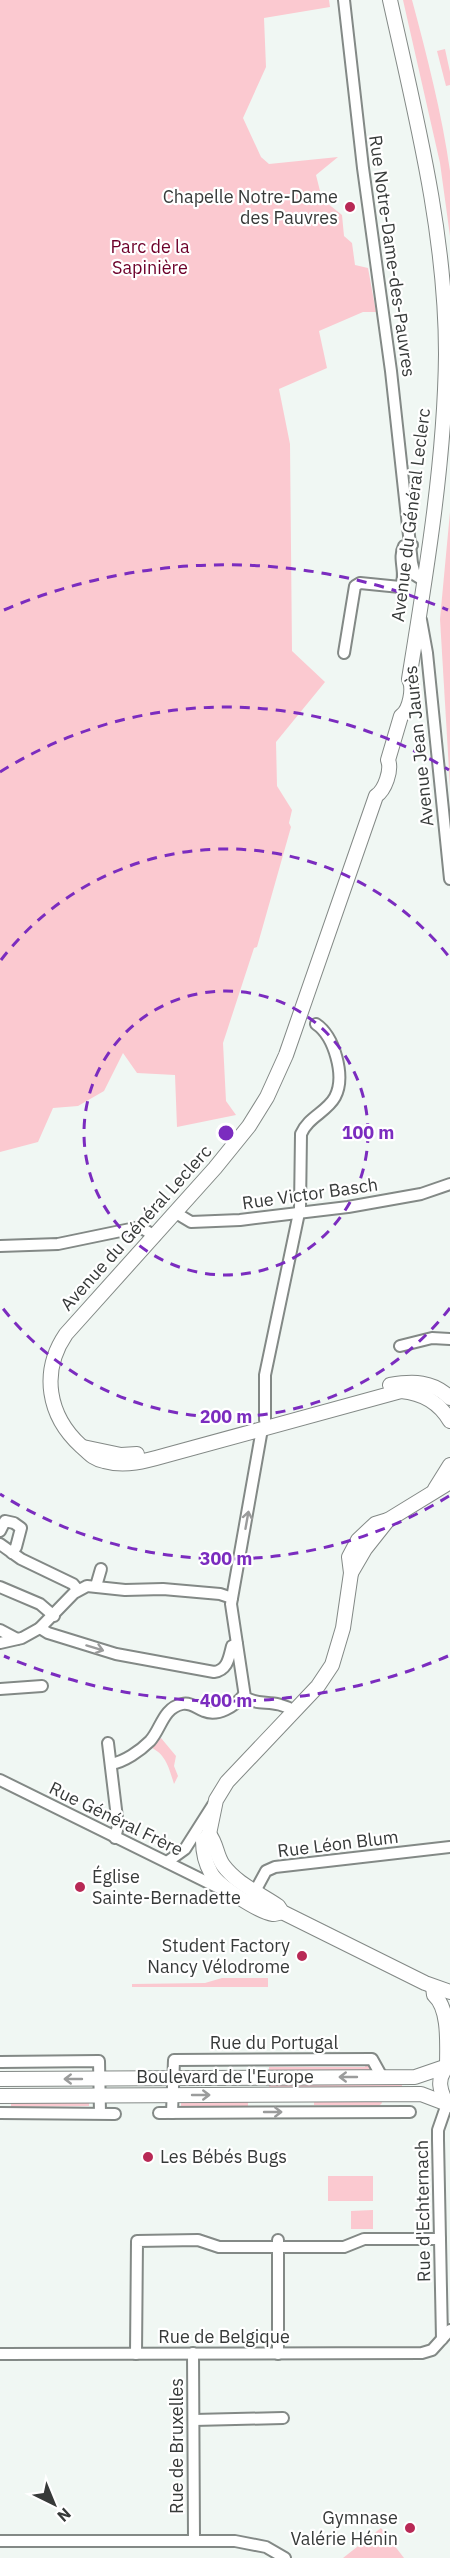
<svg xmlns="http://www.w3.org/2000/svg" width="450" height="2558" font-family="'IBM Plex Sans',sans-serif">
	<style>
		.green { fill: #fbc9d0 }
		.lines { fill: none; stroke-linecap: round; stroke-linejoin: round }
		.minor-casing { stroke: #838986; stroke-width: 14 }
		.major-casing { stroke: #838986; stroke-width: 16 }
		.minor { stroke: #fff; stroke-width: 10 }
		.major { stroke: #fff; stroke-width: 14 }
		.oneway { stroke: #9b9c9c }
		.ring { fill: none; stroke: #7b2cbf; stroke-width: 3; stroke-dasharray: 10 8 }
		.poi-dot { fill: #b82955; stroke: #fff; stroke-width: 2 }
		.labels { text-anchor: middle; stroke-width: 4.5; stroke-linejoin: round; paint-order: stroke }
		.poi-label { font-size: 18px; fill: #373a39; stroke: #fff; text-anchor: end }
		.park-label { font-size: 18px; fill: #6d002a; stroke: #fff }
		.street-label { font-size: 18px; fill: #373a39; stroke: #fff }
		.centre { fill: #7b2cbf; stroke: #fff; stroke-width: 3 }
		.ring-label { font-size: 18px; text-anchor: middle; font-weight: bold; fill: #7b2cbf; stroke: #fff; stroke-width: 4.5; stroke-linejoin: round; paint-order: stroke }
	</style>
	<rect width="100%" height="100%" fill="#f0f7f3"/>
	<g class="green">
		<path d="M0,0H329L330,7L264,18L266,67L243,118L261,157L269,164L338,157L316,175L322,199L342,215L344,236L352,243L355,265L368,268L376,312H363L319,331L327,368L279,389L290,444L292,651L325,682L276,742L277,786L292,810L289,823L291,827L257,947L254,948L223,1043L226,1101L236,1115L177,1127L175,1075L137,1073L123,1053L104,1091L78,1106L53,1108L38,1142L0,1152Z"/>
		<path d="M403,0H412C427,56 442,114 450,171C450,192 450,215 450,236L440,163Z"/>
		<path d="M445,49L450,72V85L446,86L437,51Z"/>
		<path d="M450,512V787L440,619Z"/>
		<path d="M161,1738L176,1756L174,1766L178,1776L174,1784C169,1768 166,1754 150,1747Z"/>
		<path d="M222,1978H268V1987H132V1984L205,1983Z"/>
		<path d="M366,2063L370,2065V2071L269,2072V2067H365Z"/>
		<path d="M402,2082V2089L269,2090V2083Z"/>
		<path d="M314,2100H381L382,2103L379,2106L314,2105Z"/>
		<path d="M89,2101V2106L11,2107V2102Z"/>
		<path d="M181,2101H248V2106L187,2107L181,2106Z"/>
		<rect x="328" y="2176" width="45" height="25"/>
		<path d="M373,2210V2229H351V2211Z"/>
		<path d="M381,2528L404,2558H343Z"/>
	</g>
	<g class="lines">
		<g class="minor-casing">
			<g id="minor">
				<path d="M344,0L363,168L391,371L412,563L415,575L423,580"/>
				<path d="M421,620L427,653L450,879"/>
				<path d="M344,653L355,586L360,583L400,587C408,575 397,559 404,546L412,545"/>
				<path d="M176,1213L191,1222L240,1220L348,1207L421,1194L450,1184"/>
				<path d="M0,1246L58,1244L140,1227L155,1236"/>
				<path d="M400,1346L432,1338L450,1339"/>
				<path d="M265,1420V1375L300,1208L301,1134C308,1117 327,1112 335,1097C346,1076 334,1036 316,1024"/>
				<path d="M262,1429L231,1604L245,1697C258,1707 275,1698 294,1711"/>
				<path d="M0,1531L5,1521L14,1523L21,1528L16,1547L12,1553"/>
				<path d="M0,1544L21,1559L73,1584L78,1590"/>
				<path d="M96,1586L101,1569"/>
				<path d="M0,1587L40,1604L54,1616"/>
				<path d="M40,1628L48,1633L116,1654L214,1672C228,1670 229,1657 232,1646L237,1644"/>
				<path d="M0,1630L17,1639"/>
				<path d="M0,1643L22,1638L40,1628L74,1593L87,1586L125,1590L163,1589L220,1594L232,1598"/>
				<path d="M0,1689L42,1686"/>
				<path d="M108,1743L118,1826L115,1838"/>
				<path d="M111,1764C124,1762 140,1751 150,1741C161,1729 163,1708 182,1704C191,1702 196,1708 204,1711C218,1717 235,1706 244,1695"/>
				<path d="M0,1780L225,1891"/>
				<path d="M167,1862L185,1849L213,1805"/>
				<path d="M252,1897L266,1871L275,1867L450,1847"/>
				<path d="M0,2062L99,2061L100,2113"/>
				<path d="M0,2113L115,2114"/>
				<path d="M159,2113L410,2112"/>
				<path d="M172,2113L174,2060L372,2059L382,2077"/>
				<path d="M278,2240V2354"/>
				<path d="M442,2339L438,2140V2130L447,2104"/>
				<path d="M193,2353L194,2539"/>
				<path d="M0,2354L422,2353L432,2350L450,2330"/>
				<path d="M136,2354L137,2241L198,2240L219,2247H344L364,2239H440"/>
				<path d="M194,2420L283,2418"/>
				<path d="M0,2541H235L266,2547L285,2558"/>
			</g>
		</g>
		<g class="major-casing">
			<g id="major">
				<path d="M390,0C416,117 446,234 446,354C445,460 426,574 409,679C414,688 410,710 401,716L388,760C392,770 385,790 376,796L286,1055L267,1097L249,1126L215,1168L66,1334C40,1372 48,1416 81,1446C89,1453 93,1459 104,1461C125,1467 146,1461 167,1455L401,1391C423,1393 439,1402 450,1421"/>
				<path d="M390,1385C413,1381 433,1381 450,1398"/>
				<path d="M83,1447L121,1455L137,1454"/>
				<path d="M435,1489L450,1465"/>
				<path d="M351,1573L365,1549L388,1520"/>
				<path d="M209,1834C217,1844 216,1855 223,1865C237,1884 259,1893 278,1906L282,1912L425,1983L450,1992"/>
				<path d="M282,1912C279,1913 276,1914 273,1914C259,1912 218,1886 211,1873C206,1864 203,1852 203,1841L209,1834L216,1800L227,1782L318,1686L332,1665L343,1628L351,1573L349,1557L358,1540L375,1524L388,1520L450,1482"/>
				<path d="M433,1987L434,1995C450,2009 447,2045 447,2067"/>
				<path d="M447,2067C436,2079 440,2091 447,2104"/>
				<path d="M0,2079L415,2077L450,2065"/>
				<path d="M0,2096L421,2094L450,2105"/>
			</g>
		</g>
		<use href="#minor" class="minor"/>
		<use href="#major" class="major"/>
	</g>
	<defs><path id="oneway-shaft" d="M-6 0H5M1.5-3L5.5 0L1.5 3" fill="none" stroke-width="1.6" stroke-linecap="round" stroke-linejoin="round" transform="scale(1.5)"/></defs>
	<g class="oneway">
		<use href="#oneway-shaft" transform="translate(247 1520) rotate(-80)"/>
		<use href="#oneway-shaft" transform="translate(95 1648) rotate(17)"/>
		<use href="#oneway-shaft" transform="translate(348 2077) rotate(180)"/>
		<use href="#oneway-shaft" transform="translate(73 2079) rotate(180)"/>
		<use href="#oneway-shaft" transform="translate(201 2095)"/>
		<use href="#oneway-shaft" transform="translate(273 2112)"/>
	</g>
	<g class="ring">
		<circle cx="226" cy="1133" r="142"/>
		<path d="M450 1308A284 284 0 0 1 1 1306M1 960A284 284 0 0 1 450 958"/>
		<path d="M449 1496A426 426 0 0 1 0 1494M0 772A426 426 0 0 1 449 770"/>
		<path d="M448 1656A568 568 0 0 1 4 1656M4 610A568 568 0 0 1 448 610"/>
	</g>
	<g class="poi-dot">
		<circle cx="350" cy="207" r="6"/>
		<circle cx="80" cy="1887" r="6"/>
		<circle cx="302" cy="1956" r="6"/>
		<circle cx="148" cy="2157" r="6"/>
		<circle cx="410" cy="2528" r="6"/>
	</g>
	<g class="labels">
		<g class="poi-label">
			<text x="338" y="203">Chapelle Notre-Dame<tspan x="338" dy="21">des Pauvres</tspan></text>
			<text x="92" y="1883" text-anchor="start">Église<tspan x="92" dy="21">Sainte-Bernadette</tspan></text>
			<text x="290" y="1952">Student Factory<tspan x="290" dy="21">Nancy Vélodrome</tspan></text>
			<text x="160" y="2163" text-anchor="start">Les Bébés Bugs</text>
			<text x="398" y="2524">Gymnase<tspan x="398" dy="21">Valérie Hénin</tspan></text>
		</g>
		<g class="park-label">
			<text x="150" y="253">Parc de la<tspan x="150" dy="21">Sapinière</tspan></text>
		</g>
		<g class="street-label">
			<text transform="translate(392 256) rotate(82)" y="6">Rue Notre-Dame-des-Pauvres</text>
			<text transform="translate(411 515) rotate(-83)" y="6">Avenue du Général Leclerc</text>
			<text transform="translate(419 746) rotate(-96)" y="6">Avenue Jean Jaurès</text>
			<text transform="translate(310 1194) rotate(-8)" y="6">Rue Victor Basch</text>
			<text transform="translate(136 1228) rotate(-48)" y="6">Avenue du Général Leclerc</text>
			<text transform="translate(116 1819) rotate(26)" y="6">Rue Général Frère</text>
			<text transform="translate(338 1844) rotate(-7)" y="6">Rue Léon Blum</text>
			<text x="274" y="2049">Rue du Portugal</text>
			<text x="225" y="2083">Boulevard de l'Europe</text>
			<text transform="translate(423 2211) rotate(-91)" y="6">Rue d'Echternach</text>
			<text x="224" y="2343">Rue de Belgique</text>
			<text transform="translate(177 2446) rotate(-90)" y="6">Rue de Bruxelles</text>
		</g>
	</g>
	<circle cx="226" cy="1133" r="9" class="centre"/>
	<g class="ring-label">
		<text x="368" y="1139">100 m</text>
		<text x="226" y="1423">200 m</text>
		<text x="226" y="1565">300 m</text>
		<text x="226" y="1707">400 m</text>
	</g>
	<g transform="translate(54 2504) rotate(137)" stroke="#ffffff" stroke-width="4.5" paint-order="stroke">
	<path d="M0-4.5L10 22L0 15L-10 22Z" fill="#373a39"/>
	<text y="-9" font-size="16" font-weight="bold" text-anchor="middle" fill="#373a39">N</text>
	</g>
</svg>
